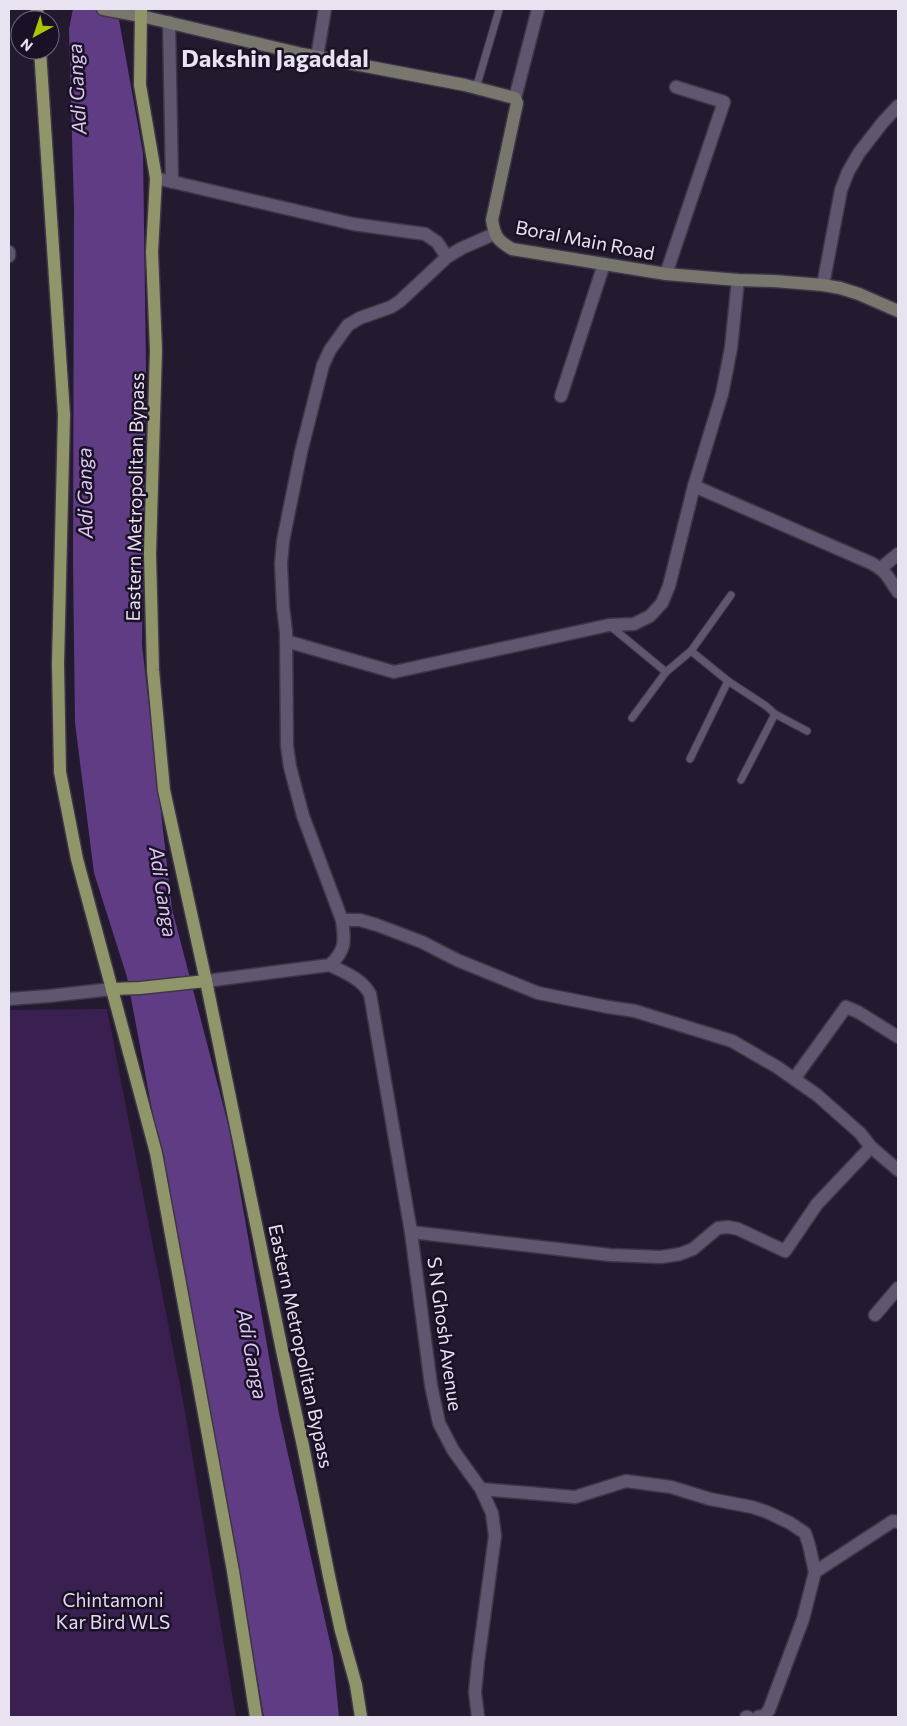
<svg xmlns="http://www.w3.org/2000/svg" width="907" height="1726" font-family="Commissioner,sans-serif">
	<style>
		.green { fill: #392050 }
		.water { fill: #603c84 }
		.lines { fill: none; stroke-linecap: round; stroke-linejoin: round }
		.lane-casing { stroke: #3e3647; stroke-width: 9 }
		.street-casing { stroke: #3e3647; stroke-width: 15 }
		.secondary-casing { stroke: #3e3647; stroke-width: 15 }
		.primary-casing { stroke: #3e3647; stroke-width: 15 }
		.lane { stroke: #61566f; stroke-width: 7 }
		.street { stroke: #61566f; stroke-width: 12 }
		.secondary { stroke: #79766d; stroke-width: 12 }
		.primary { stroke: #90966a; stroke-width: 12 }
		.labels { text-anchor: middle; stroke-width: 5; stroke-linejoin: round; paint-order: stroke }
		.street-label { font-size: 19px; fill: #e8e2f1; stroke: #1b1126 }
		.park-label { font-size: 19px; fill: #e3daef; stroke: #1b1126 }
		.water-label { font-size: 20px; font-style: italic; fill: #dac8f1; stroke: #1b1126 }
		.district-label { font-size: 24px; font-weight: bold; fill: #e8e2f1; stroke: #1b1126 }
	</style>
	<rect width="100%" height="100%" fill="#241a30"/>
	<path class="green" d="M107,1009L184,1406L236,1717H9V1010Z"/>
	<path class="water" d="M73,9H117L143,153L146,366L142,645L172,909L229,1128L279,1414L333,1656L339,1717H264L239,1573L127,977L94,873L75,723L73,564L74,209L69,29Z"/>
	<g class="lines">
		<g class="lane-casing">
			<g id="lane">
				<path d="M476,88L499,10"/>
				<path d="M609,625L666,672L691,651L731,595"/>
				<path d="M691,651L728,681L766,706L775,714L741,780"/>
				<path d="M775,714L807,731"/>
				<path d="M632,718L666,672"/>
				<path d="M690,759L728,681"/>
			</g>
		</g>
		<g class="street-casing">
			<g id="street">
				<path d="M169,22L172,182"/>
				<path d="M317,57L325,9"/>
				<path d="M515,98L538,9"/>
				<path d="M156,178L353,224L425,234L437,242L447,257"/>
				<path d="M9,252V256"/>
				<path d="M666,274L724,102L676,87"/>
				<path d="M823,285L841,190L848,172L859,153L883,122L898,106"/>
				<path d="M561,396L604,264"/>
				<path d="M694,486L871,563C888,572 888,578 898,592"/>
				<path d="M881,568L898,554"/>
				<path d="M286,641L394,672L609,625L634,624L650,616L662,603L669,586L694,486L722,394L731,348L738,280"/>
				<path d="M342,920H360L377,925L422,942L457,960L538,993L608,1007L635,1011L732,1041L777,1067L817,1095L860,1133L871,1147L898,1170"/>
				<path d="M330,965C345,973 361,978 370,994L411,1232L431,1385L439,1423L453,1450L481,1489L492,1513L495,1536L478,1662L475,1692L478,1717"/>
				<path d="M206,981L330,965C346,950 345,941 342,920L303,816L290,767L287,746L286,632L283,607L281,564L283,541L301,452L323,365L330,350L348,325L360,318L391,307L400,301L447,257L462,248L494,234"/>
				<path d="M9,999L49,996L112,989"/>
				<path d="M794,1079L846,1007L858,1012L898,1037"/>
				<path d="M411,1232L610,1255L661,1257L680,1254L693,1249L718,1228L728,1227L738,1229L785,1251L817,1204L871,1147"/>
				<path d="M875,1315L898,1288"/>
				<path d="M481,1489L575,1497L626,1481L671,1487L710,1499L752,1507L767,1512L790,1523L805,1533L809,1545L815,1572L803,1619L769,1710L764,1716L758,1717"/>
				<path d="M815,1572L893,1521L898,1522"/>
				<path d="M746,1717H748"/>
			</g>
		</g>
		<g class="secondary-casing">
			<path id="secondary" d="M103,9L141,16L302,54L465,85L515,98L517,103L492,220C495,237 497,240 512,249L666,274L738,280L774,281L823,285L840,288L859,294L898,311"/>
		</g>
		<g class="primary-casing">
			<g id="primary">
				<path d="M37,9L38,20"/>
				<path d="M141,9L140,85L156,178L152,252L156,350L150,554L153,670L164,790L206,981L283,1355L303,1446L329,1576L341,1631L356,1685L361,1717"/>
				<path d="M40,50L64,415L58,664L60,772L77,859L156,1153L233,1571L256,1717"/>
				<path d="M112,989L140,988L206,981"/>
			</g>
		</g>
		<use href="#lane" class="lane"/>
		<use href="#street" class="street"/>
		<use href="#secondary" class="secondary"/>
		<use href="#primary" class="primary"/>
	</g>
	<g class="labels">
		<g class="street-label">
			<text transform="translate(585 240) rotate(11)" y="7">Boral Main Road</text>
			<text transform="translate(135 497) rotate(-89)" y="7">Eastern Metropolitan Bypass</text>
			<text transform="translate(445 1334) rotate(82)" y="7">S N Ghosh Avenue</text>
			<text transform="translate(301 1346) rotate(78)" y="7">Eastern Metropolitan Bypass</text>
		</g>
		<g class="park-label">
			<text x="113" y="1607">Chintamoni<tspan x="113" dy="22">Kar Bird WLS</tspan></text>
		</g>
		<g class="water-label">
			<text transform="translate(77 89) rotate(-93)" y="7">Adi Ganga</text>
			<text transform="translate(85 493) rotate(-91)" y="7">Adi Ganga</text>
			<text transform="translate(163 892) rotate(81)" y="7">Adi Ganga</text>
			<text transform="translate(252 1354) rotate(79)" y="7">Adi Ganga</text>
		</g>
		<g class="district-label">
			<text x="275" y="67">Dakshin Jagaddal</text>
		</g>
	</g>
	<rect width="907" height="1726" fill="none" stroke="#e8e2f1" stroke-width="20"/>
	<g transform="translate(35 35) rotate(220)"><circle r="24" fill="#1b1126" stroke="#6d6577"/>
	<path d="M0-4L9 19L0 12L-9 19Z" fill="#afc504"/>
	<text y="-8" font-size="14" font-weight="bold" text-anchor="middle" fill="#e8e2f1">N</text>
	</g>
</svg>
